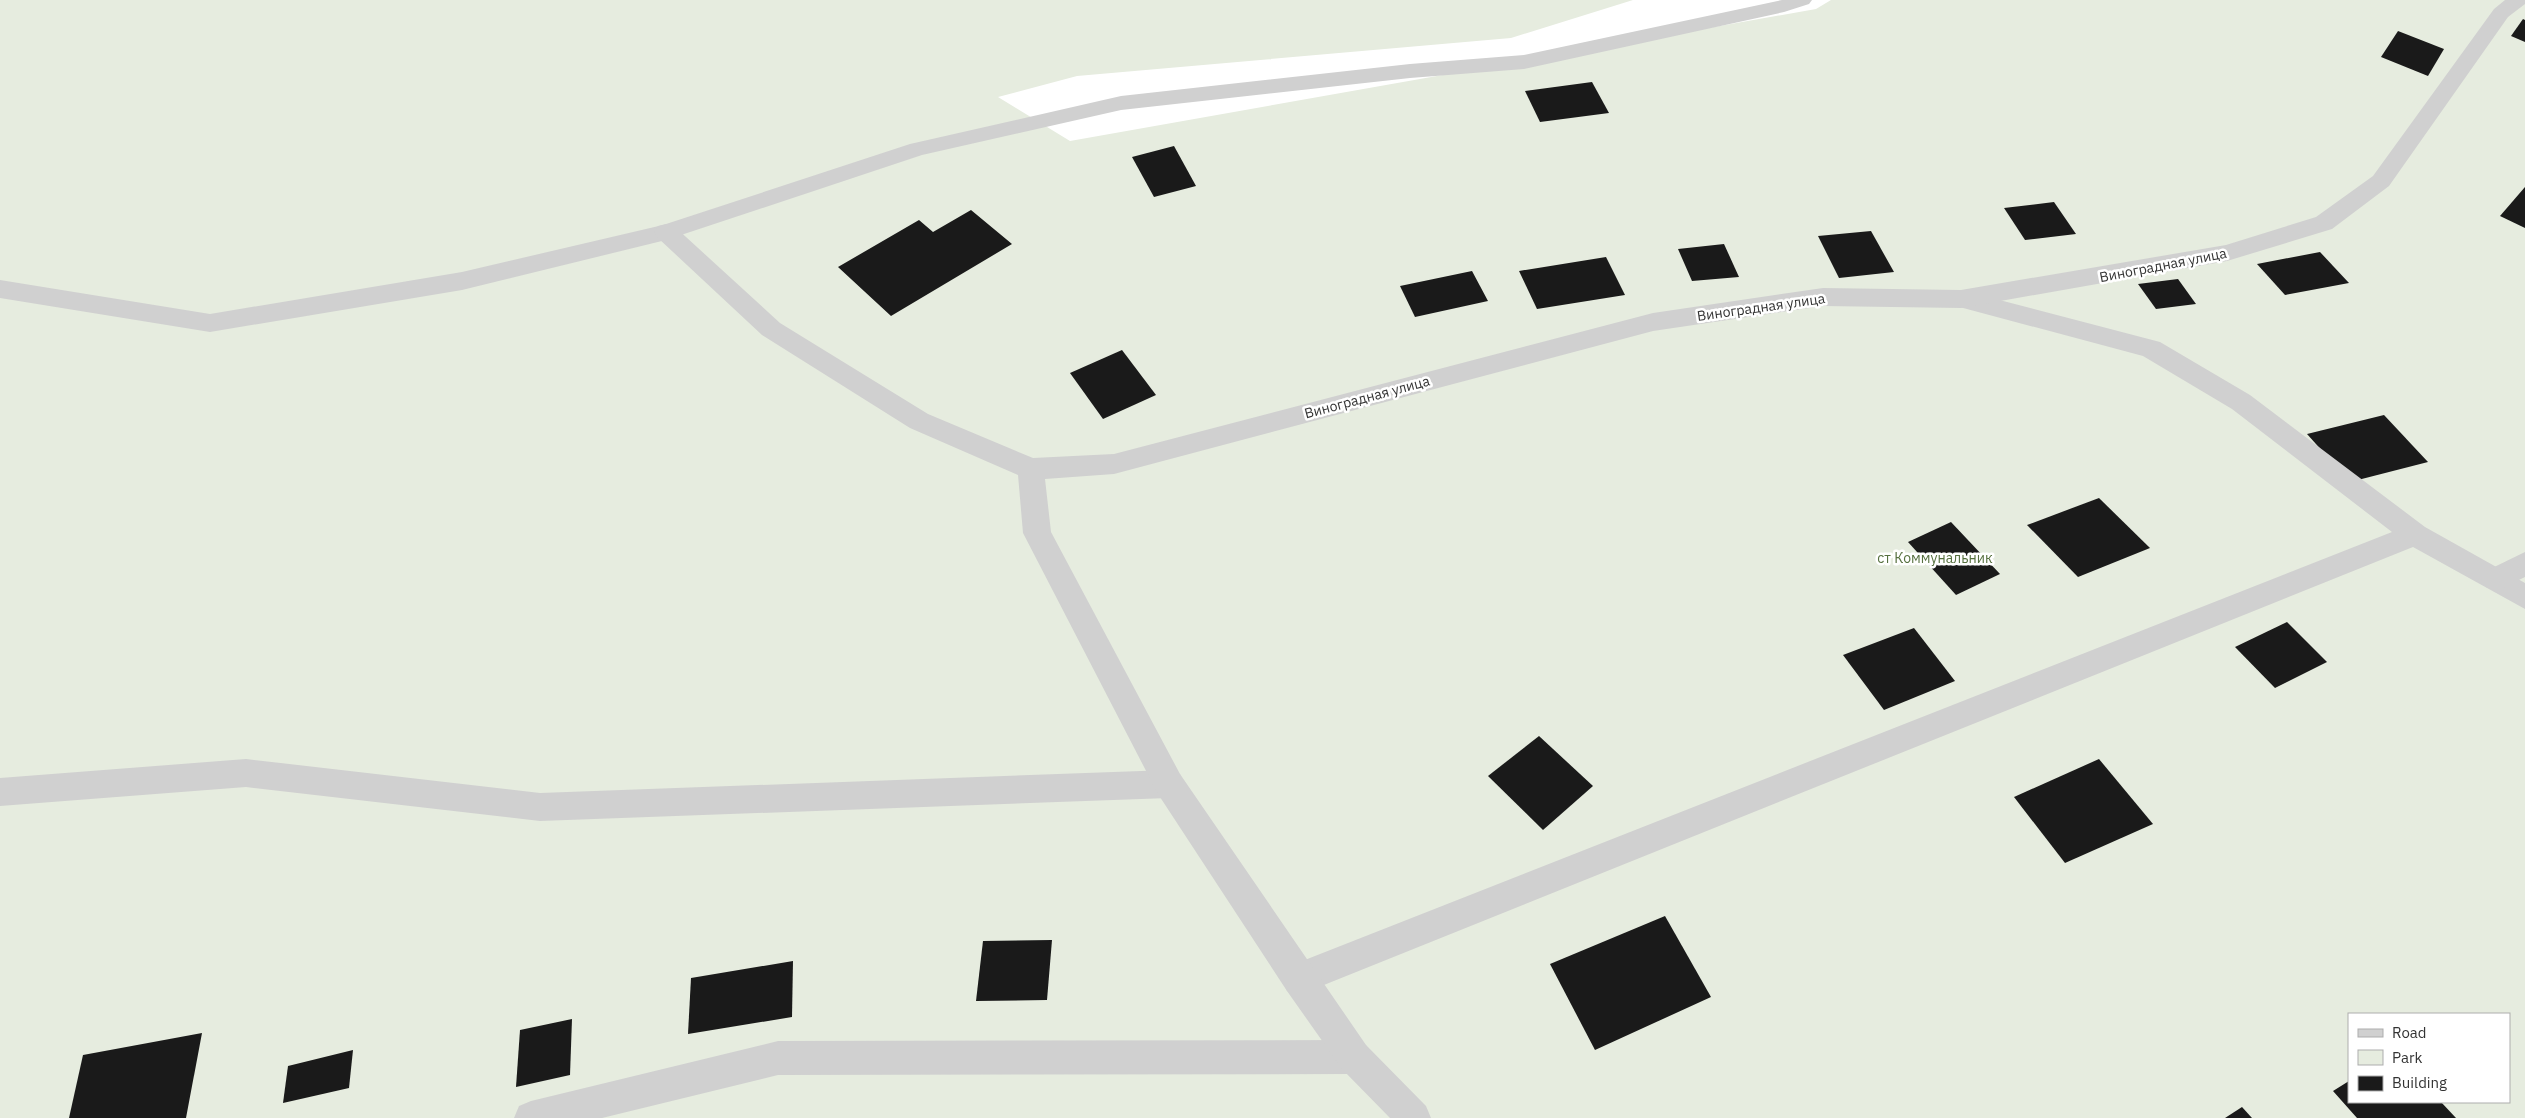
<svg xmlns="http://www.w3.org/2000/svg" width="2525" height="1118" font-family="'IBM Plex Sans',sans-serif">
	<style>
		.green { fill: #e6ecdf; fill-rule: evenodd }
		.building { fill: #1a1a1a }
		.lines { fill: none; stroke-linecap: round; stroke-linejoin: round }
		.service { fill: #d0d0d0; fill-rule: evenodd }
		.minor { fill: #d0d0d0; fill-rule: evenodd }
		.labels { text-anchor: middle; stroke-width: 5; stroke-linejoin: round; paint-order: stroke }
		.street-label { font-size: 14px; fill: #333; stroke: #fff }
		.park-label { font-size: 14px; fill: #56703f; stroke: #fff }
	</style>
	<rect width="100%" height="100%" fill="#fff"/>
	<path class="green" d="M0,0H1633L1511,38L1077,76L998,97L1070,141L1816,9L1831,0H2525V1118H0ZM2349,1014H2509V1102H2349Z"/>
	<g class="building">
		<path d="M2523,19L2525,20V42L2511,36Z"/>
		<path d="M2398,31L2444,49L2428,76L2381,57Z"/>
		<path d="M1592,82L1609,113L1540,122L1525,91Z"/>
		<path d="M1174,146L1196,186L1154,197L1132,157Z"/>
		<path d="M2525,187V228L2500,216Z"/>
		<path d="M2054,202L2076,234L2025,240L2004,208Z"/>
		<path d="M971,210L1012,244L891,316L838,267L919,220L933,232Z"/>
		<path d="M1871,231L1894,272L1839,278L1818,236Z"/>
		<path d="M1724,244L1739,277L1692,281L1678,249Z"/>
		<path d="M2320,252L2349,283L2285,295L2257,264Z"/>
		<path d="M1606,257L1625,295L1537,309L1519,271Z"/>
		<path d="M1472,271L1488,301L1415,317L1400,286Z"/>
		<path d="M2178,279L2196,304L2156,309L2138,284Z"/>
		<path d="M1122,350L1156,395L1103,419L1070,373Z"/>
		<path d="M2384,415L2428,462L2350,482L2307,434Z"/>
		<path d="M2099,498L2150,548L2078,577L2027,525Z"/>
		<path d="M1951,522L2000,574L1956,595L1908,542Z"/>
		<path d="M2287,622L2327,662L2275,688L2235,647Z"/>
		<path d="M1914,628L1955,681L1884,710L1843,655Z"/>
		<path d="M1539,736L1593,786L1543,830L1488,776Z"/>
		<path d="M2099,759L2153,824L2065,863L2014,797Z"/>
		<path d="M1665,916L1711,997L1595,1050L1550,964Z"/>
		<path d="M1052,940L1047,1000L976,1001L983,941Z"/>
		<path d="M793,961L792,1017L688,1034L691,978Z"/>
		<path d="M572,1019L570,1075L516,1087L520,1030Z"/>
		<path d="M202,1033L186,1118H69L83,1055Z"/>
		<path d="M353,1050L349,1088L283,1103L288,1066Z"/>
		<path d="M2349,1081V1102H2441L2456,1118H2357L2333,1091Z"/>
		<path d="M2242,1107L2252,1118H2225Z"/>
	</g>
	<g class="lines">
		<g class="service">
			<path d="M1782,0H1812L1809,4L1784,12L1524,69L1410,78L1121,110L922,155L666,240L462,290L210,332L0,298V280L210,314L462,272L663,225L910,144L1121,96L1410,64L1524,55Z"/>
			<path d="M1961,290L2160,342L2250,395L2425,527L2525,583V609L2413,547L1299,995L1287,991L1282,979L1287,967L2392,532L2232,409L2143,356L1952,305L1949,299L1952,293Z"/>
			<path d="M246,759L540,793L1169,770L1180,774L1184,784L1180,794L1169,798L540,821L246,787L0,806V778Z"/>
			<path d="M1354,1040L1366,1045L1371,1057L1366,1069L1354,1074L778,1075L602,1118H514L519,1106L531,1101L778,1041Z"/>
		</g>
		<g class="minor">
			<path d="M2505,0H2525V4L2508,17L2389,186L2332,229L2227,261L1961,308L1823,306L1653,331L1114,474L1045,479L1051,532L1180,774L1366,1045L1426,1106L1431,1118H1390L1342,1069L1287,991L1158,794L1023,533L1018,475L910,428L762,335L658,238L654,232L658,226L666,224L674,226L780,323L928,414L1033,458L1114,454L1653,313L1823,288L1961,290L2226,245L2316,217L2373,176L2494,9Z"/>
			<path d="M2525,552V577L2496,591L2486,587L2482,579L2486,571Z"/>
		</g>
	</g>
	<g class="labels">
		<g class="street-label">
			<text transform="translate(2163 265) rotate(-11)" y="5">Виноградная улица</text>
			<text transform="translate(1761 307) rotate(-8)" y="5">Виноградная улица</text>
			<text transform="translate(1367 397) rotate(-15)" y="5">Виноградная улица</text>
		</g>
		<g class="park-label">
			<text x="1935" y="563">ст Коммунальник</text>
		</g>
	</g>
	<rect x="2348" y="1013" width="162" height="90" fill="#ffffff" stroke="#adadad"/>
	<rect x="2358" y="1029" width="25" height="8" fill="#d0d0d0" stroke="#adadad"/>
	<text x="2392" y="1038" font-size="15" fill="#333333">Road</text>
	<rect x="2358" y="1050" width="25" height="15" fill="#e6ecdf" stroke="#adadad"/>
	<text x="2392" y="1063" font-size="15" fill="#333333">Park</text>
	<rect x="2358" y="1076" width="25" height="15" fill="#1a1a1a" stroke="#adadad"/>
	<text x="2392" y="1088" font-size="15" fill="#333333">Building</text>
</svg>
